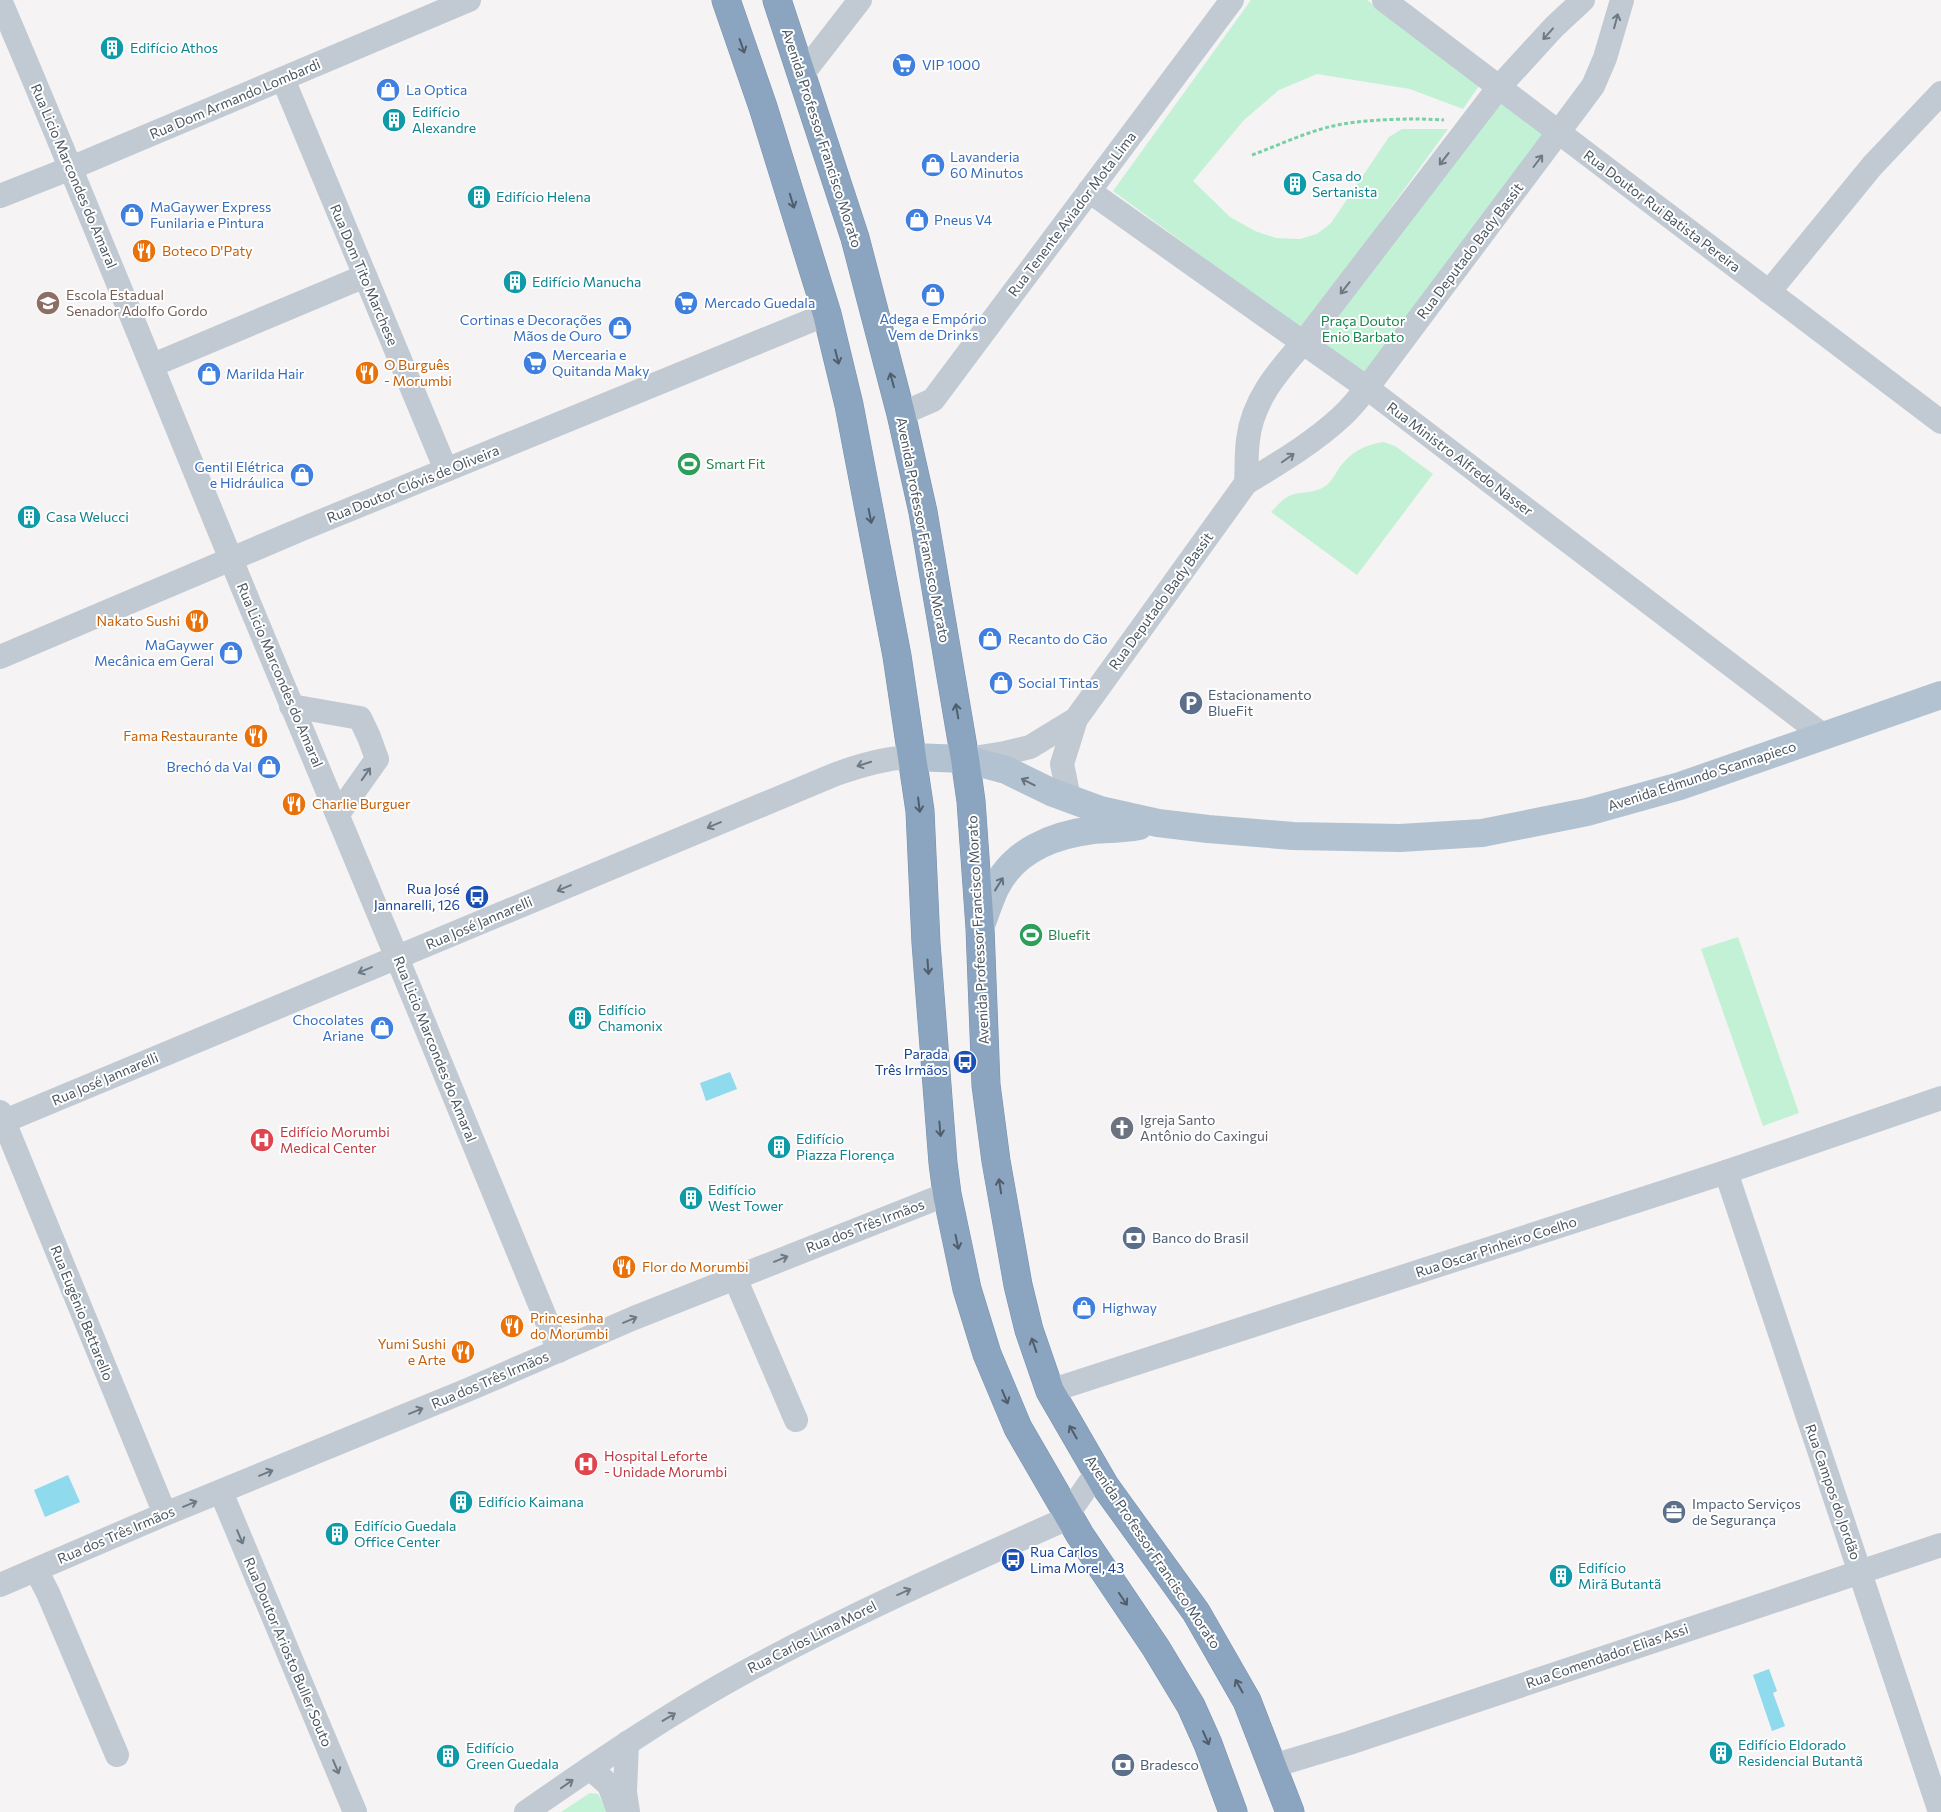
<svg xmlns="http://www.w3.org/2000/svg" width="1941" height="1812" font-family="Commissioner,sans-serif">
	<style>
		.green { fill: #c3f1d5 }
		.water { fill: #90daee }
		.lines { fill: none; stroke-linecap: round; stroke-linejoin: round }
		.highway-casing { stroke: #7690ad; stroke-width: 29 }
		.path { stroke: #7ad0a6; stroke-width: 3; stroke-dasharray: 4 2.5; stroke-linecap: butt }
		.minor { stroke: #c1cad2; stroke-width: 24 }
		.major { stroke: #b3c2d1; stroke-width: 28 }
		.highway { stroke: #8ba5c1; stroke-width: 28 }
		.oneway { stroke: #6e7983 }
		.oneway2 { stroke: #505e6b }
		.oneway3 { stroke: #64717d }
		.labels { text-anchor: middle; stroke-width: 4; stroke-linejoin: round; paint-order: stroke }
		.culture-label { font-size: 14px; fill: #0d838f; stroke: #fff; text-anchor: start }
		.shop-label { font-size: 14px; fill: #366cbe; stroke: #fff; text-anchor: start }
		.street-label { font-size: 14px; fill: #4a5661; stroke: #fff }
		.food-label { font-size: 14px; fill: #c56008; stroke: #fff; text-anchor: start }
		.education-label { font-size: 14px; fill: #785e54; stroke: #fff; text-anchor: start }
		.park-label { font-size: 14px; fill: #17864f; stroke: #fff }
		.leisure-label { font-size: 14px; fill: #27864d; stroke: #fff; text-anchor: start }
		.service-label { font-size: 14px; fill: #4e5e75; stroke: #fff; text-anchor: start }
		.transit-label { font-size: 14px; fill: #164399; stroke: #fff; text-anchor: end }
		.worship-label { font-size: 14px; fill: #5b616d; stroke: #fff; text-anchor: start }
		.health-label { font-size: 14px; fill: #be3a42; stroke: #fff; text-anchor: start }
	</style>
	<rect width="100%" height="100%" fill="#f5f3f3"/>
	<g class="green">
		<path d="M1251,0H1367L1481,83L1463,109L1410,89L1317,74L1279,90L1244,120L1193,181L1230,217L1255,231L1276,238L1300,239L1317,234L1331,223L1389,137L1402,129H1448L1302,330L1113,191Z"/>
		<path d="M1499,87L1559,133L1367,388L1303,343Z"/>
		<path d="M1384,442L1395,446L1433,474L1357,575L1271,512C1278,505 1286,495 1295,494C1308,491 1317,493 1328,484C1332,480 1336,473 1339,468C1351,452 1364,445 1384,442Z"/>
		<path d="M1738,937L1799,1113L1763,1126L1701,949Z"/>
		<path d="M590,1793L598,1794L608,1812H561Z"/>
	</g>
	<g class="water">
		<path d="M730,1072L737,1089L706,1101L700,1083Z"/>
		<path d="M68,1475L80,1502L45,1517L34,1490Z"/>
		<path d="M1769,1669L1777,1691L1773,1693L1785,1726L1772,1731L1753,1675Z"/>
	</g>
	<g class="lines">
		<g class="highway-casing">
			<g id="highway">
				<path d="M726,0L763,107L827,314L849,405L897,656L920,811L926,943L943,1163L947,1194L967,1289L987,1354L1018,1428L1080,1535L1156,1648L1191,1706L1208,1744L1233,1812"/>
				<path d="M777,0L855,238L901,414L923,512L965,759L971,801L980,928L986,1085L996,1161L1018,1285L1029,1330L1050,1391L1105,1486L1196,1612L1247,1701L1290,1812"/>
			</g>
		</g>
		<path class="path" d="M1252,155C1282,144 1312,129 1343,124C1372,119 1415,118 1444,120"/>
		<g class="minor">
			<path d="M0,0C100,234 193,471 292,706C382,921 471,1135 559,1351"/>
			<path d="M1384,0L1941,422"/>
			<path d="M801,76L860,0"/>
			<path d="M283,79L446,470"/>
			<path d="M1089,191L1367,388L1824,736"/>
			<path d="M0,196L71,168L469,0"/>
			<path d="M1769,292L1872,166L1941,93"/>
			<path d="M153,365L365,276"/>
			<path d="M901,414L933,400L1232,0"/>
			<path d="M1246,483C1247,468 1246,454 1248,440C1252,401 1278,371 1303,343L1499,87L1554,27L1583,0"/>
			<path d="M0,657L302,529L827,314"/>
			<path d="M291,706L360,718L369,737L377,759L338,814"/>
			<path d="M967,759L1005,753L1030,747L1076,719"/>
			<path d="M1069,798L1062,764L1076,719L1246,483C1279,463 1313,443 1341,417C1351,408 1359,398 1367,388L1593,86L1605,58L1622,0"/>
			<path d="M0,1112L165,1514"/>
			<path d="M0,1123L836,774C862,765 885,758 912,757"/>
			<path d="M1726,1172L1940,1812"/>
			<path d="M735,1278L796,1420"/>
			<path d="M1050,1391L1726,1172L1941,1098"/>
			<path d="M221,1492L355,1812"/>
			<path d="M36,1570L48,1593L117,1755"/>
			<path d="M0,1585L165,1514L465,1391L634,1318L947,1194"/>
			<path d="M627,1743L625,1792L628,1812"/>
			<path d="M1273,1766L1349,1743L1941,1545"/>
			<path d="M590,1768L609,1785L619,1812"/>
			<path d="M526,1812C594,1765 662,1718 734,1678C839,1620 949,1571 1059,1522L1068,1514L1097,1472"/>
		</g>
		<g class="major">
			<path d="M912,757L965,759L1006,770L1051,792L1100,810L1158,823L1208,829L1293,836L1400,838L1482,833L1587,812L1680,786L1941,695"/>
			<path d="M980,928C985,915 989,902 995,889C1013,851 1053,835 1093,830C1108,829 1124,829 1139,826"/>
		</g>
		<use href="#highway" class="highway"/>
	</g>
	<defs><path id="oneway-shaft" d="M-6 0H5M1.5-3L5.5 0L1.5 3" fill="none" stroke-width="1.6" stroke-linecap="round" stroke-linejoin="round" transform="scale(1.25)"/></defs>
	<g class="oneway">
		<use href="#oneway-shaft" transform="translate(1616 21) rotate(-75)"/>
		<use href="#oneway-shaft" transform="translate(1548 34) rotate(132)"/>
		<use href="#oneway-shaft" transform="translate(1444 159) rotate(128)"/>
		<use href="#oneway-shaft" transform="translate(1538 161) rotate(-53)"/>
		<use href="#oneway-shaft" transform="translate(1345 288) rotate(128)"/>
		<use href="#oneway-shaft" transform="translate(1288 458) rotate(-35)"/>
		<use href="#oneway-shaft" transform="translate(864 764) rotate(162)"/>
		<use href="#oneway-shaft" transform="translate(366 774) rotate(-55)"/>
		<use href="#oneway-shaft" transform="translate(714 825) rotate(157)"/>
		<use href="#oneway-shaft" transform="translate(564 888) rotate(157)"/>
		<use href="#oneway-shaft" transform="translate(365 970) rotate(157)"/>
		<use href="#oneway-shaft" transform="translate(781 1259) rotate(-22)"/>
		<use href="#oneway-shaft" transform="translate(630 1320) rotate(-23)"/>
		<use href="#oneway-shaft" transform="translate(416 1411) rotate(-22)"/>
		<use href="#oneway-shaft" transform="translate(266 1473) rotate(-22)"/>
		<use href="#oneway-shaft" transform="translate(190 1504) rotate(-22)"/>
		<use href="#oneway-shaft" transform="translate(240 1537) rotate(67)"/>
		<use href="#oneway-shaft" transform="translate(904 1592) rotate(-24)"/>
		<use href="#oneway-shaft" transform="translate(669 1717) rotate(-31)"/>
		<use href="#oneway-shaft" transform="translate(336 1767) rotate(67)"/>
		<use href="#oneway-shaft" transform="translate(567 1784) rotate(-35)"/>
	</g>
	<g class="oneway2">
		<use href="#oneway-shaft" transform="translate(742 46) rotate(71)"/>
		<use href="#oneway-shaft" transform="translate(792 201) rotate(73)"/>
		<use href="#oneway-shaft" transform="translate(837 357) rotate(76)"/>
		<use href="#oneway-shaft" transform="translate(892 380) rotate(-105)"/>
		<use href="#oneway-shaft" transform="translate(870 516) rotate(79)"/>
		<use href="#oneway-shaft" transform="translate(957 711) rotate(-100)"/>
		<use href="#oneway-shaft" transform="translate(919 805) rotate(83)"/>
		<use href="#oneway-shaft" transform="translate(928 967) rotate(86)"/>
		<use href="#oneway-shaft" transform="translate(940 1129) rotate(85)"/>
		<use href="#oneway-shaft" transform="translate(1000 1186) rotate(-99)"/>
		<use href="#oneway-shaft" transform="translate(957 1242) rotate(78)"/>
		<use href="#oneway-shaft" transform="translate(1034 1345) rotate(-109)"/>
		<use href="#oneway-shaft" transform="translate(1005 1397) rotate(67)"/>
		<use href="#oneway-shaft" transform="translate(1073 1432) rotate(-120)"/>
		<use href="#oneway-shaft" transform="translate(1123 1599) rotate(56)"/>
		<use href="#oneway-shaft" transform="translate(1239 1686) rotate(-119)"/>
		<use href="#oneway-shaft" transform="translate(1206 1738) rotate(66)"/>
	</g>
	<g class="oneway3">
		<use href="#oneway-shaft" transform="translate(1028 782) rotate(-153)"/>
		<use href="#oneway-shaft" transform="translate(999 884) rotate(-58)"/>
	</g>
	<defs>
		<g id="building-disc" transform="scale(1.25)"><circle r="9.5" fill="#0f9aa8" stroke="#fff"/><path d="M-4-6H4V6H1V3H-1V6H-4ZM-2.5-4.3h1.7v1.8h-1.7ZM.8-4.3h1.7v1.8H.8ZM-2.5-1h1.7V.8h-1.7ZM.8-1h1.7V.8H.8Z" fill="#fff"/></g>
		<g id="supermarket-disc" transform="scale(1.25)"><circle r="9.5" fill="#3f7fe0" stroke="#fff"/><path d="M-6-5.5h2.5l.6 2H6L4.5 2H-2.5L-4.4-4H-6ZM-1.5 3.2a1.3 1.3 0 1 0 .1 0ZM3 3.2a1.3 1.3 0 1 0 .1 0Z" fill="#fff"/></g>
		<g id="shop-disc" transform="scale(1.25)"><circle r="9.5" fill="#3f7fe0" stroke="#fff"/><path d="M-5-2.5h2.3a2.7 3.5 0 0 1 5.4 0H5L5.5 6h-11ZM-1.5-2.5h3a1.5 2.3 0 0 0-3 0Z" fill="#fff"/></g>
		<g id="restaurant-disc" transform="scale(1.25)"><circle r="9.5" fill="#e8710a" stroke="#fff"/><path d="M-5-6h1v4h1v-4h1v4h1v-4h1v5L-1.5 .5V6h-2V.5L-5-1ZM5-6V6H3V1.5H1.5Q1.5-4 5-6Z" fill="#fff"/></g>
		<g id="school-disc" transform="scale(1.25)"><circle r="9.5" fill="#8d6e63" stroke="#fff"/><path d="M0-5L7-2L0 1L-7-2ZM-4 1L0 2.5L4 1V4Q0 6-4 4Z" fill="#fff"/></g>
		<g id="stadium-disc" transform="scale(1.25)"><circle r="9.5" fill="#2e9e5b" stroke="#fff"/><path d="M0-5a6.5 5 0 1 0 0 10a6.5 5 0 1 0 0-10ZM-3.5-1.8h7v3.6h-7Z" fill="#fff"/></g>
		<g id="parking-disc" transform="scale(1.25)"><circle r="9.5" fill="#5c6f8a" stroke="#fff"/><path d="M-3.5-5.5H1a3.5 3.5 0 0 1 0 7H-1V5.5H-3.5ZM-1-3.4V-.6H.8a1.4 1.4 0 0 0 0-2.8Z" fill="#fff"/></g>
		<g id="bus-disc" transform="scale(1.25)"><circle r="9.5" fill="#1a4fb4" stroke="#fff"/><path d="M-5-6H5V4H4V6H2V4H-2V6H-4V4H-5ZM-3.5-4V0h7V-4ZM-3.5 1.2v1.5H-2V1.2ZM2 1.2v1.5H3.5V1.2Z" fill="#fff"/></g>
		<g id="church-disc" transform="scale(1.25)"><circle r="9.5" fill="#6b7280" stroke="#fff"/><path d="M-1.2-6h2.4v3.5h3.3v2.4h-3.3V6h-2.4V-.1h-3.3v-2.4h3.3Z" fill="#fff"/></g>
		<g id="hospital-disc" transform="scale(1.25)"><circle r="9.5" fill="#e0444e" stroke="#fff"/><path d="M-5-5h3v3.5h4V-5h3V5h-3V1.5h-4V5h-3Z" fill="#fff"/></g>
		<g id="bank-disc" transform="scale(1.25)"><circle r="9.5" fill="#5c6f8a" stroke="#fff"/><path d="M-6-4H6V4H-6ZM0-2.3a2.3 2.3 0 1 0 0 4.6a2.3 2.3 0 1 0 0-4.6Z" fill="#fff"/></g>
		<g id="office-disc" transform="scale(1.25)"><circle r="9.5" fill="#5c6f8a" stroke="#fff"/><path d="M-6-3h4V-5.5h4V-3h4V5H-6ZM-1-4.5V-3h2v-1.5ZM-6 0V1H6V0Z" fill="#fff"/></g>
	</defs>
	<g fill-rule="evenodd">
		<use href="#building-disc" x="112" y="48"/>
		<use href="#supermarket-disc" x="904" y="65"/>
		<use href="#shop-disc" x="388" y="90"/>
		<use href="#building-disc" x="394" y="120"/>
		<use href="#shop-disc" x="933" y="165"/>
		<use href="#building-disc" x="1295" y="184"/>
		<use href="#building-disc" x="479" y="197"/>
		<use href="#shop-disc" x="132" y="215"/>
		<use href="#shop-disc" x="917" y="220"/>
		<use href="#restaurant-disc" x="144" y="251"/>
		<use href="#building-disc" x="515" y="282"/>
		<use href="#shop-disc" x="933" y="295"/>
		<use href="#school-disc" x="48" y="303"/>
		<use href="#supermarket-disc" x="686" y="303"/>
		<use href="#shop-disc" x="620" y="328"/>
		<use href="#supermarket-disc" x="535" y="363"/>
		<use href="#restaurant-disc" x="367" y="373"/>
		<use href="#shop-disc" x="209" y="374"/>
		<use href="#stadium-disc" x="689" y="464"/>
		<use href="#shop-disc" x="302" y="475"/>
		<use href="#building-disc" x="29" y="517"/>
		<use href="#restaurant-disc" x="197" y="621"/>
		<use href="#shop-disc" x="990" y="639"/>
		<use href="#shop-disc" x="231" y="653"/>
		<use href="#shop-disc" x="1001" y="683"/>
		<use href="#parking-disc" x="1191" y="703"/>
		<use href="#restaurant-disc" x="256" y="736"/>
		<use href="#shop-disc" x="269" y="767"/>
		<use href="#restaurant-disc" x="294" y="804"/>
		<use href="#bus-disc" x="477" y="897"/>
		<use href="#stadium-disc" x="1031" y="935"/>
		<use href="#building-disc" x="580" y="1018"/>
		<use href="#shop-disc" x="382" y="1028"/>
		<use href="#bus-disc" x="965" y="1062"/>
		<use href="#church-disc" x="1122" y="1128"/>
		<use href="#hospital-disc" x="262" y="1140"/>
		<use href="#building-disc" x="779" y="1147"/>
		<use href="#building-disc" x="691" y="1198"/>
		<use href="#bank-disc" x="1134" y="1238"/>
		<use href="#restaurant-disc" x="624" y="1267"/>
		<use href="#shop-disc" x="1084" y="1308"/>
		<use href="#restaurant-disc" x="512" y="1326"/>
		<use href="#restaurant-disc" x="463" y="1352"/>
		<use href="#hospital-disc" x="586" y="1464"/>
		<use href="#building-disc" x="461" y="1502"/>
		<use href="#office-disc" x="1674" y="1512"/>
		<use href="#building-disc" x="337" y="1534"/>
		<use href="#bus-disc" x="1013" y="1560"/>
		<use href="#building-disc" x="1561" y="1576"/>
		<use href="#building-disc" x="1721" y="1753"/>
		<use href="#building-disc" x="448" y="1756"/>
		<use href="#bank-disc" x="1123" y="1765"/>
	</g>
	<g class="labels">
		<g class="culture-label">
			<text x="130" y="53">Edifício Athos</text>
			<text x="412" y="117">Edifício<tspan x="412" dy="16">Alexandre</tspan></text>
			<text x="1312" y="181">Casa do<tspan x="1312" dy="16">Sertanista</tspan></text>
			<text x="496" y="202">Edifício Helena</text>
			<text x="532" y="287">Edifício Manucha</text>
			<text x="46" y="522">Casa Welucci</text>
			<text x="598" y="1015">Edifício<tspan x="598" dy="16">Chamonix</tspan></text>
			<text x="796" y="1144">Edifício<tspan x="796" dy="16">Piazza Florença</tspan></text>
			<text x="708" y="1195">Edifício<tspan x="708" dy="16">West Tower</tspan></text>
			<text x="478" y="1507">Edifício Kaimana</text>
			<text x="354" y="1531">Edifício Guedala<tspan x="354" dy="16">Office Center</tspan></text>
			<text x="1578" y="1573">Edifício<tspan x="1578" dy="16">Mirã Butantã</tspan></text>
			<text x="1738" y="1750">Edifício Eldorado<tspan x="1738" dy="16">Residencial Butantã</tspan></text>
			<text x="466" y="1753">Edifício<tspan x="466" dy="16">Green Guedala</tspan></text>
		</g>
		<g class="shop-label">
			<text x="922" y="70">VIP 1000</text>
			<text x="406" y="95">La Optica</text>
			<text x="950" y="162">Lavanderia<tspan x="950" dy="16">60 Minutos</tspan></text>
			<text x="150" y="212">MaGaywer Express<tspan x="150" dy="16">Funilaria e Pintura</tspan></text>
			<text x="934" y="225">Pneus V4</text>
			<text x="704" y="308">Mercado Guedala</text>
			<text x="933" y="324" text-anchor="middle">Adega e Empório<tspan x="933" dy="16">Vem de Drinks</tspan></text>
			<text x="602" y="325" text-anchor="end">Cortinas e Decorações<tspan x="602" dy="16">Mãos de Ouro</tspan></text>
			<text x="552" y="360">Mercearia e<tspan x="552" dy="16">Quitanda Maky</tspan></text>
			<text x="226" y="379">Marilda Hair</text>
			<text x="284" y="472" text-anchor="end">Gentil Elétrica<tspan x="284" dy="16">e Hidráulica</tspan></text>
			<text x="1008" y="644">Recanto do Cão</text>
			<text x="214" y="650" text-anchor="end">MaGaywer<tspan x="214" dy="16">Mecânica em Geral</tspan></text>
			<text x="1018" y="688">Social Tintas</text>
			<text x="252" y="772" text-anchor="end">Brechó da Val</text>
			<text x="364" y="1025" text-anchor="end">Chocolates<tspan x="364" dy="16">Ariane</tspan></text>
			<text x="1102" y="1313">Highway</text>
		</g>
		<g class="street-label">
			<text transform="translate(235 99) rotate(-23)" y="5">Rua Dom Armando Lombardi</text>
			<text transform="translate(822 138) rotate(72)" y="5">Avenida Professor Francisco Morato</text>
			<text transform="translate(74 176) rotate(67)" y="5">Rua Licio Marcondes do Amaral</text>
			<text transform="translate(1662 211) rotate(37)" y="5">Rua Doutor Rui Batista Pereira</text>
			<text transform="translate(1072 214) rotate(-53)" y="5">Rua Tenente Aviador Mota Lima</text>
			<text transform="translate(1470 251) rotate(-53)" y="5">Rua Deputado Bady Bassit</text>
			<text transform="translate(364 275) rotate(67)" y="5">Rua Dom Tito Marchese</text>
			<text transform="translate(1460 459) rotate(37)" y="5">Rua Ministro Alfredo Nasser</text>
			<text transform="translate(413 484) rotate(-22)" y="5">Rua Doutor Clóvis de Oliveira</text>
			<text transform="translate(923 530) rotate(79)" y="5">Avenida Professor Francisco Morato</text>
			<text transform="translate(1161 601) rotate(-54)" y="5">Rua Deputado Bady Bassit</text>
			<text transform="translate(280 675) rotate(67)" y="5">Rua Licio Marcondes do Amaral</text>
			<text transform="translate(1702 776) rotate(-18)" y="5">Avenida Edmundo Scannapieco</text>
			<text transform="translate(479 923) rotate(-23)" y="5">Rua José Jannarelli</text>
			<text transform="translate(978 930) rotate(-93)" y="5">Avenida Professor Francisco Morato</text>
			<text transform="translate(435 1049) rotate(68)" y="5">Rua Licio Marcondes do Amaral</text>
			<text transform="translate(105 1079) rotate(-23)" y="5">Rua José Jannarelli</text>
			<text transform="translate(865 1226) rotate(-21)" y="5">Rua dos Três Irmãos</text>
			<text transform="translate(1496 1247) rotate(-18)" y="5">Rua Oscar Pinheiro Coelho</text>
			<text transform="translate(82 1313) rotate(68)" y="5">Rua Eugênio Bettarello</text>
			<text transform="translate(490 1380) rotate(-23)" y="5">Rua dos Três Irmãos</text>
			<text transform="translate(1833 1492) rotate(71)" y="5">Rua Campos do Jordão</text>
			<text transform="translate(116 1535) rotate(-23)" y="5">Rua dos Três Irmãos</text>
			<text transform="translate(1153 1552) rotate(56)" y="5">Avenida Professor Francisco Morato</text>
			<text transform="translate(812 1637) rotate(-27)" y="5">Rua Carlos Lima Morel</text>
			<text transform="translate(288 1652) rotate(67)" y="5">Rua Doutor Ariosto Buller Souto</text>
			<text transform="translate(1607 1656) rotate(-19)" y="5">Rua Comendador Elias Assi</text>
		</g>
		<g class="food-label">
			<text x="162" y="256">Boteco D'Paty</text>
			<text x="384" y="370">O Burguês<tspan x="384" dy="16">- Morumbi</tspan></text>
			<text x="180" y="626" text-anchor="end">Nakato Sushi</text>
			<text x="238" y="741" text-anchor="end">Fama Restaurante</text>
			<text x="312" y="809">Charlie Burguer</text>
			<text x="642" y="1272">Flor do Morumbi</text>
			<text x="530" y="1323">Princesinha<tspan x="530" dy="16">do Morumbi</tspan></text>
			<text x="446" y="1349" text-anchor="end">Yumi Sushi<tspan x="446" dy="16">e Arte</tspan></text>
		</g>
		<g class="education-label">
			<text x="66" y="300">Escola Estadual<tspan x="66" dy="16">Senador Adolfo Gordo</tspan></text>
		</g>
		<g class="park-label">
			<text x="1363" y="326">Praça Doutor<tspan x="1363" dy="16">Enio Barbato</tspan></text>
		</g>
		<g class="leisure-label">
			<text x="706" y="469">Smart Fit</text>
			<text x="1048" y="940">Bluefit</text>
		</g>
		<g class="service-label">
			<text x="1208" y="700">Estacionamento<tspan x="1208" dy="16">BlueFit</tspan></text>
			<text x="1152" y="1243">Banco do Brasil</text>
			<text x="1692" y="1509">Impacto Serviços<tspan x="1692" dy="16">de Segurança</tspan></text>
			<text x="1140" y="1770">Bradesco</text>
		</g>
		<g class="transit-label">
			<text x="460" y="894">Rua José<tspan x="460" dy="16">Jannarelli, 126</tspan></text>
			<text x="948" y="1059">Parada<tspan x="948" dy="16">Três Irmãos</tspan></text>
			<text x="1030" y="1557" text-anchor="start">Rua Carlos<tspan x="1030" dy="16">Lima Morel, 43</tspan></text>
		</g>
		<g class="worship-label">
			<text x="1140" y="1125">Igreja Santo<tspan x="1140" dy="16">Antônio do Caxingui</tspan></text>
		</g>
		<g class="health-label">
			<text x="280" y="1137">Edifício Morumbi<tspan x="280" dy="16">Medical Center</tspan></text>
			<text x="604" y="1461">Hospital Leforte<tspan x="604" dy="16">- Unidade Morumbi</tspan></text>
		</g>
	</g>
</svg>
